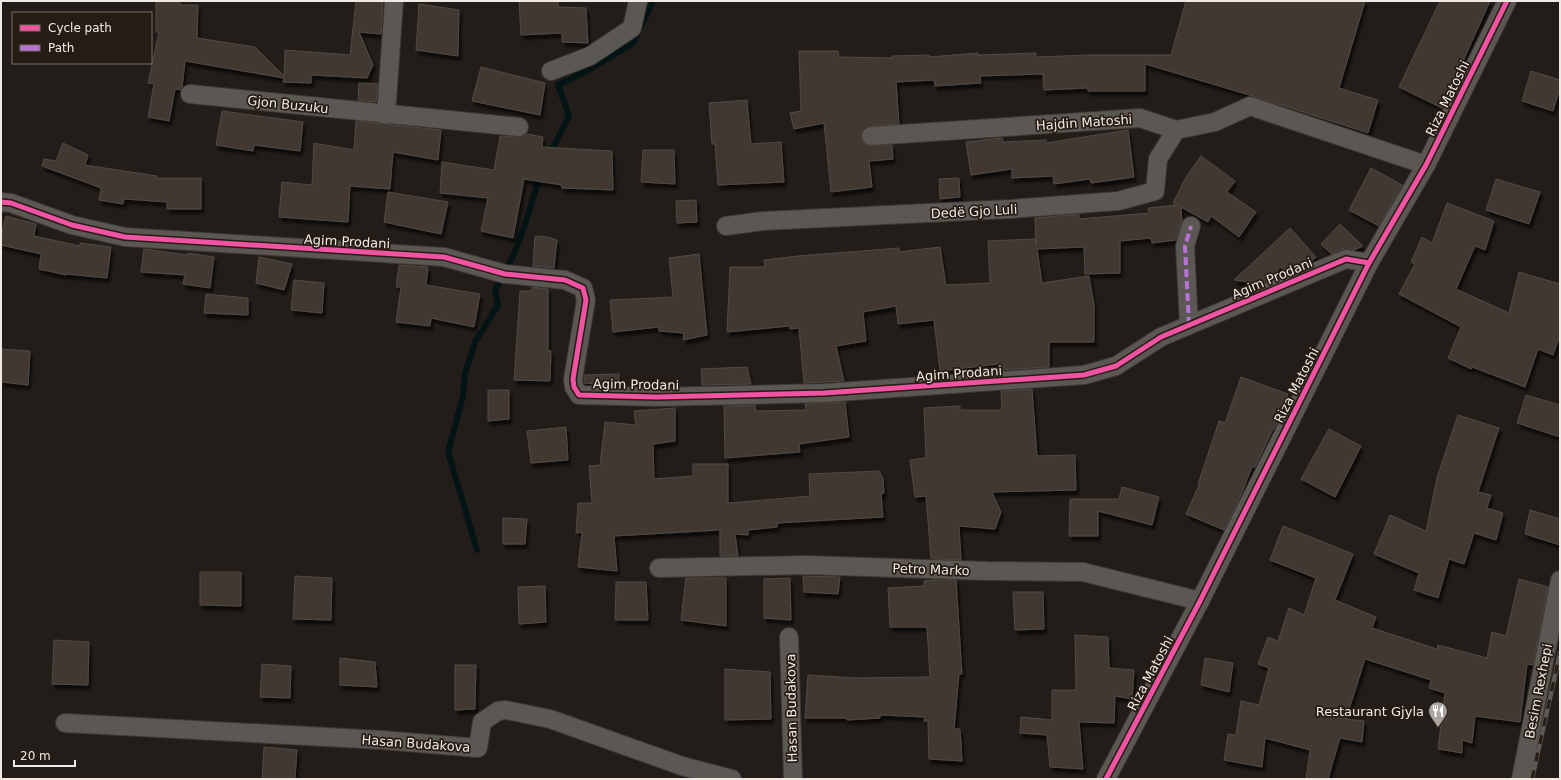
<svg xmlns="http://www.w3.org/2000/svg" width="1561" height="780" font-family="'DejaVu Sans',sans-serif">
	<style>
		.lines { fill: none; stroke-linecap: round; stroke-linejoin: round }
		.stream { stroke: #041415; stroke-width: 6 }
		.building { fill: #423930; stroke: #4f4a46; filter: url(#shadow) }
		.minor-casing { stroke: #3d3835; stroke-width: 20 }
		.minor { stroke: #5b5753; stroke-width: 18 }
		.rail-casing { stroke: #5e5955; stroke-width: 4.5 }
		.rail { stroke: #261c14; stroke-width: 3; stroke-dasharray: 9; stroke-linecap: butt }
		.quiet { stroke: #b673d3; stroke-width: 4; stroke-dasharray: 8 4; stroke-linecap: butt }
		.cycleway-casing { stroke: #261c14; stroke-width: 8 }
		.cycleway { stroke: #f153a3; stroke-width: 5 }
		.labels { text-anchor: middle; stroke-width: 3.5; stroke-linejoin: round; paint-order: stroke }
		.street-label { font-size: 13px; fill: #f1eae4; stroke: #261c14 }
		.poi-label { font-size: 13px; fill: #f1eae4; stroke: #261c14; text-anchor: end }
	</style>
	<defs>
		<filter id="shadow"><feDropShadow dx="2.5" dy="4.5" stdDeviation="1" flood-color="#0009"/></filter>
	</defs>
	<rect width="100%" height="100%" fill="#221d18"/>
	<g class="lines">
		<g class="stream">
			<path d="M550,154L569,116L558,85L589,70L633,43L653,1"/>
			<path d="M477,550L448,452L463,396L465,374L475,342L498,305L495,290C518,255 528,213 541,173"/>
		</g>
	</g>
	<g class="building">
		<path d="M156,1H180V5H198L197,38L255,47L284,76L285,50L350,55L356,1H383L381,34L359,32L373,65L367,78L311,75V83L283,82L284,78L185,61L182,88L181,90L175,89L169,121L148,117L154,84L148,83L159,32H156Z"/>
		<path d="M519,1H558V7L586,8L588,43L562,42V33L521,35Z"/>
		<path d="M1186,1H1365L1339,88L1378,100L1368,133L1253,96L1145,64V91H1088V88L1044,90L1043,74L980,76L981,83L935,86L934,80L896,82L899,124L870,126L861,132L862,141L867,146L892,145L893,159L869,161L872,187L831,192L824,123L794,129L790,113L801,111L799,51H838L839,57L892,58V56L929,55V57L978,53V55L1036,53V57L1088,55H1171Z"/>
		<path d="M1440,1H1490L1442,108L1399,87Z"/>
		<path d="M419,4L459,10L458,56L416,50Z"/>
		<path d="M481,67L545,83L540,115L472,101Z"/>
		<path d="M1531,71L1560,80V88L1553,111L1522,101Z"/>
		<path d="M359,83L378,84L376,102L358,100Z"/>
		<path d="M747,100L751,144L781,142L784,182L718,185L715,144H712L709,103Z"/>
		<path d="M222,111L303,122L300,151L254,145L253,151L216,145Z"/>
		<path d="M356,121L441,130L438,160L393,152L390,189L350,186L348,222L279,217L282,182L312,185L314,143L354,150Z"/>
		<path d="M1128,130L1134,177L1091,183L1090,179L1054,184L1053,176L1012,178V169L971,175L966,142L1002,138L1003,142L1046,140V143Z"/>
		<path d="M527,134L543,137L542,147L612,151L613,190L562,188V185L524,179L513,238L481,231L488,198L440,193L442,162L494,170L500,136L518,137Z"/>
		<path d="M63,143L88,155L85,165L157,176V178H201V209H167V202L124,199L123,204L99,200L101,188L42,166L44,159L56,161Z"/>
		<path d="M643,150H674L675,184L641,182Z"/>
		<path d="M1201,156L1235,181L1227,192L1256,212L1239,237L1211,216L1208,222L1181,207L1182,221L1176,240L1152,243L1151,238L1120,241V273L1085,274L1084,247L1037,249L1042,283L1089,276L1094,305V342H1049V367L999,370L998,364L940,371L934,320L898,324L896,306L863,312L866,341L836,346L844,381L804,383L799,328L790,329V326L727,332L730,267H765L764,260L798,256L899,248V252L940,247L946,285L990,283L988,241L1035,239L1036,246L1035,218L1079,214V219L1149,213L1148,208L1177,205L1173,203L1186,177Z"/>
		<path d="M1371,168L1402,185L1379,226L1349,210Z"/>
		<path d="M959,178L960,197L940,199L939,179Z"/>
		<path d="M1496,179L1540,192L1529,224L1486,210Z"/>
		<path d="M388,192L448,202L441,234L384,222Z"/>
		<path d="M696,200L697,222L677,223L676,201Z"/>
		<path d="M1447,203L1494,221L1485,250L1475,246L1456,289L1509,313L1519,272L1560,284V335L1553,355L1538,349L1525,387L1472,367L1471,369L1448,358L1461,327L1399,294L1415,264L1411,262L1422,237L1432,243Z"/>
		<path d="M6,216L36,224L34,236L80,246V243L111,247L107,278L66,274V275L39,269L41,254L1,245V235Z"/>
		<path d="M1340,224L1363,246L1354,250L1342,249L1331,254L1321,244Z"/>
		<path d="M1290,228L1316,257L1310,263L1286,273L1280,267L1272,279L1261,284L1234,280Z"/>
		<path d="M535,236L548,237L557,240L554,268L533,266Z"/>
		<path d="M144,249L188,255V253L214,257L210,288L183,284L185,275L141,272Z"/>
		<path d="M699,254L707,335L683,340L684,333L659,331V327L613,332L610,300L673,297L669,258Z"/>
		<path d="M259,257L292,264L284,290L256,283Z"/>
		<path d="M399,265L428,267L426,285L480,294L474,327L431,318L430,326L396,322L401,287H396Z"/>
		<path d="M294,280L324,283L322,313L291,310Z"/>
		<path d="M532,287L548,289V350L551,351L550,381L514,380L520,291H532Z"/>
		<path d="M206,294L248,298V315L204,313Z"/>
		<path d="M1,349L30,351L28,385L1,382Z"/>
		<path d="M747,367L751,384L702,385L701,369Z"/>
		<path d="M619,374V386L584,383V375Z"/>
		<path d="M1241,377L1288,394L1278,421L1274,429H1273L1255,467H1252L1241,495L1224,530L1186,514L1199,485L1198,484L1219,421L1225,423Z"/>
		<path d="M1032,389L1037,456L1075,455L1076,490L992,492L1001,512L995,529L959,526L961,560L931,559L926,496L915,497L910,460L926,458L924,408L960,406V410H1002L1001,391Z"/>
		<path d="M488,390H509V419L488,421Z"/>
		<path d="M1526,395L1560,405V437L1517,423Z"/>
		<path d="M845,402L849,437L799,444L800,452L725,458L724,406L755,405L756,411L806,410L805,404Z"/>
		<path d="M675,408V441L653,444L654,479L693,476V464H728V502L730,503L810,496L809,474L879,471L883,478L884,493H881L883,517L777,523V527L748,530V535L735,534L738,556H720V530L614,536L617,571L578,567L582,532L576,533L578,503H592L589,466L600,465L605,422L636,425L634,411Z"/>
		<path d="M1458,415L1499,428L1478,492L1491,495L1487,508L1503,513L1496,540L1474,533L1464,564L1449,559L1438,598L1414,590L1419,573L1374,554L1390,515L1426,531L1437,478Z"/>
		<path d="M566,427L568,460L531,463L527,431Z"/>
		<path d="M1329,429L1361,446L1335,497L1301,479Z"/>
		<path d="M1122,487L1159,497L1152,525L1098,511V536H1069L1070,499H1119Z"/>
		<path d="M1530,510L1560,519V545L1525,534Z"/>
		<path d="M503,518L527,519L525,544H503Z"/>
		<path d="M1283,526L1353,554L1335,600L1376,617L1372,628L1437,649L1438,645L1487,658L1492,632L1506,636L1519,579L1548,587L1533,665L1527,664L1520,722L1475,716L1472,743L1462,740V753L1438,749L1445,693L1429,688L1431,680L1365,659L1346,719L1364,721L1362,742L1340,738L1328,779H1306L1310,750L1265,738L1262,767L1224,760L1228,734L1236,735L1241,701L1259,705L1269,668L1258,664L1268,637L1278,641L1289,608L1304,615L1316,578L1270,560Z"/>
		<path d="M200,572H241V606L200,605Z"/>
		<path d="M295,576L332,578L331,620L293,619Z"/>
		<path d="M803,576L840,577L838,594L804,592Z"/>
		<path d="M686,578H726V626L681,620Z"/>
		<path d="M790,578L791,620L764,618V579Z"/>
		<path d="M933,580H956L962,674H959L954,729H960L962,761L929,759L928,721H924L925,717L880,715V718L847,720V718H805L808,675L856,678L930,677L927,627H890L888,588L924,586V581Z"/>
		<path d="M616,582H646L648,620H615Z"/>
		<path d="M545,586L546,622L519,624L518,587Z"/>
		<path d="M1013,592H1043L1044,629L1015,630Z"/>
		<path d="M1075,635L1108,637L1109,668L1134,670L1132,699L1115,696L1114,723L1079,722L1083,769L1050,767L1047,735L1020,733L1021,717L1052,720V690H1076Z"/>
		<path d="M54,640L89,642L88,685L52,684Z"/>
		<path d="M340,658L375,662L377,687L340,685Z"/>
		<path d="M1205,658L1233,663L1229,692L1201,685Z"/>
		<path d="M262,664L291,666L290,698L260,697Z"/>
		<path d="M455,665H476L475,709L455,710Z"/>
		<path d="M725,669L770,672L771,719L725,720Z"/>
		<path d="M264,747L297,750L295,779H262Z"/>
	</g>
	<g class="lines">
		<g class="minor-casing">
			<g id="minor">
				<path d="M551,71L590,56L632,28L638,1"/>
				<path d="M190,94L519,127"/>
				<path d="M386,115L394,1"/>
				<path d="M871,136L1140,118L1176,130L1215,122L1250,106L1426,165"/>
				<path d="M1,202L11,203L72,225L125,237L444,257L505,274L565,280L583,288L586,300L573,379L574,387L579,395L656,397L824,393L1084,375L1116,366L1161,337L1346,259L1369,263"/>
				<path d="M726,226L763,221L1010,209L1118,201L1155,191L1158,159L1176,130"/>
				<path d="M1189,325L1185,246L1191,226"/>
				<path d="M659,568L805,565L988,571L1083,572L1200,601"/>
				<path d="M789,637L793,779"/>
				<path d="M65,723L382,740L478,748L482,722L498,711L506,710L550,719L682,766L732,779"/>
				<path d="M1106,779L1200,601L1369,263L1426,165L1507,1"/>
				<path d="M1521,779L1560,580"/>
			</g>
		</g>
		<use href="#minor" class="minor"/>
		<g class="rail-casing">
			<path id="rail" d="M1532,779L1560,653"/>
		</g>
		<use href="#rail" class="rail"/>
		<path class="quiet" d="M1189,325L1185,246L1191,226"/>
		<g class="cycleway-casing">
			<g id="cycleway">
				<path d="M1,202L11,203L72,225L125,237L444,257L505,274L565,280L583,288L586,300L573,379L574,387L579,395L656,397L824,393L1084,375L1116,366L1161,337L1346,259L1369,263"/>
				<path d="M1106,779L1200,601L1369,263L1426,165L1507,1"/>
			</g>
		</g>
		<use href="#cycleway" class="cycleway"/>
	</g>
	<defs>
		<g id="restaurant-pin" transform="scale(1)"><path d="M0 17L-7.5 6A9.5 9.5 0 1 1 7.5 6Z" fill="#a9a29d" stroke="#261c14"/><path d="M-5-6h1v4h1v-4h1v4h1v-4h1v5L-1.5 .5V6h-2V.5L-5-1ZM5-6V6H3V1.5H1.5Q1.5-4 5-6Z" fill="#fff"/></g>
	</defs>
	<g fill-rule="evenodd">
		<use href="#restaurant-pin" x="1438" y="711"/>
	</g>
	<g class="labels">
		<g class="street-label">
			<text transform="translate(1447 98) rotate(-64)" y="5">Riza Matoshi</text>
			<text transform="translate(288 104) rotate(6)" y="5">Gjon Buzuku</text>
			<text transform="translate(1084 122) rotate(-4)" y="5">Hajdin Matoshi</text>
			<text transform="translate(974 211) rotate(-3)" y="5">Dedë Gjo Luli</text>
			<text transform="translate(347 241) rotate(3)" y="5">Agim Prodani</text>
			<text transform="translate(1272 278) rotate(-23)" y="5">Agim Prodani</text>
			<text transform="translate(959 373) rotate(-4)" y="5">Agim Prodani</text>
			<text transform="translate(636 384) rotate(1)" y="5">Agim Prodani</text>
			<text transform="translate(1296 385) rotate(-63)" y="5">Riza Matoshi</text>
			<text transform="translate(931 569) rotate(2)" y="5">Petro Marko</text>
			<text transform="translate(1150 673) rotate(-62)" y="5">Riza Matoshi</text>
			<text transform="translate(1538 691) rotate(-79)" y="5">Besim Rexhepi</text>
			<text transform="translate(791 708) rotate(-91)" y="5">Hasan Budakova</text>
			<text transform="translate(416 743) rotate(4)" y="5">Hasan Budakova</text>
		</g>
		<g class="poi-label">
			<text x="1424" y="716">Restaurant Gjyla</text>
		</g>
	</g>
	<rect width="1561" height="780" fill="none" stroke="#f1eae4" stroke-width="4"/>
	<rect x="12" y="12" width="140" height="52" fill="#261c14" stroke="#776e67"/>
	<rect x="20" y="25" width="20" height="6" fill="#f153a3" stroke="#776e67"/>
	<text x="48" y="32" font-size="12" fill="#f1eae4">Cycle path</text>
	<rect x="20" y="45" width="20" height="6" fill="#b673d3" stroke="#776e67"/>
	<text x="48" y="52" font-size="12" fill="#f1eae4">Path</text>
	<path d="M14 760v6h61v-6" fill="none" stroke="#f1eae4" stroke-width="2"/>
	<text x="20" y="760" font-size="12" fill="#f1eae4" stroke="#261c14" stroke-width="3" paint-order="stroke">20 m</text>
</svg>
